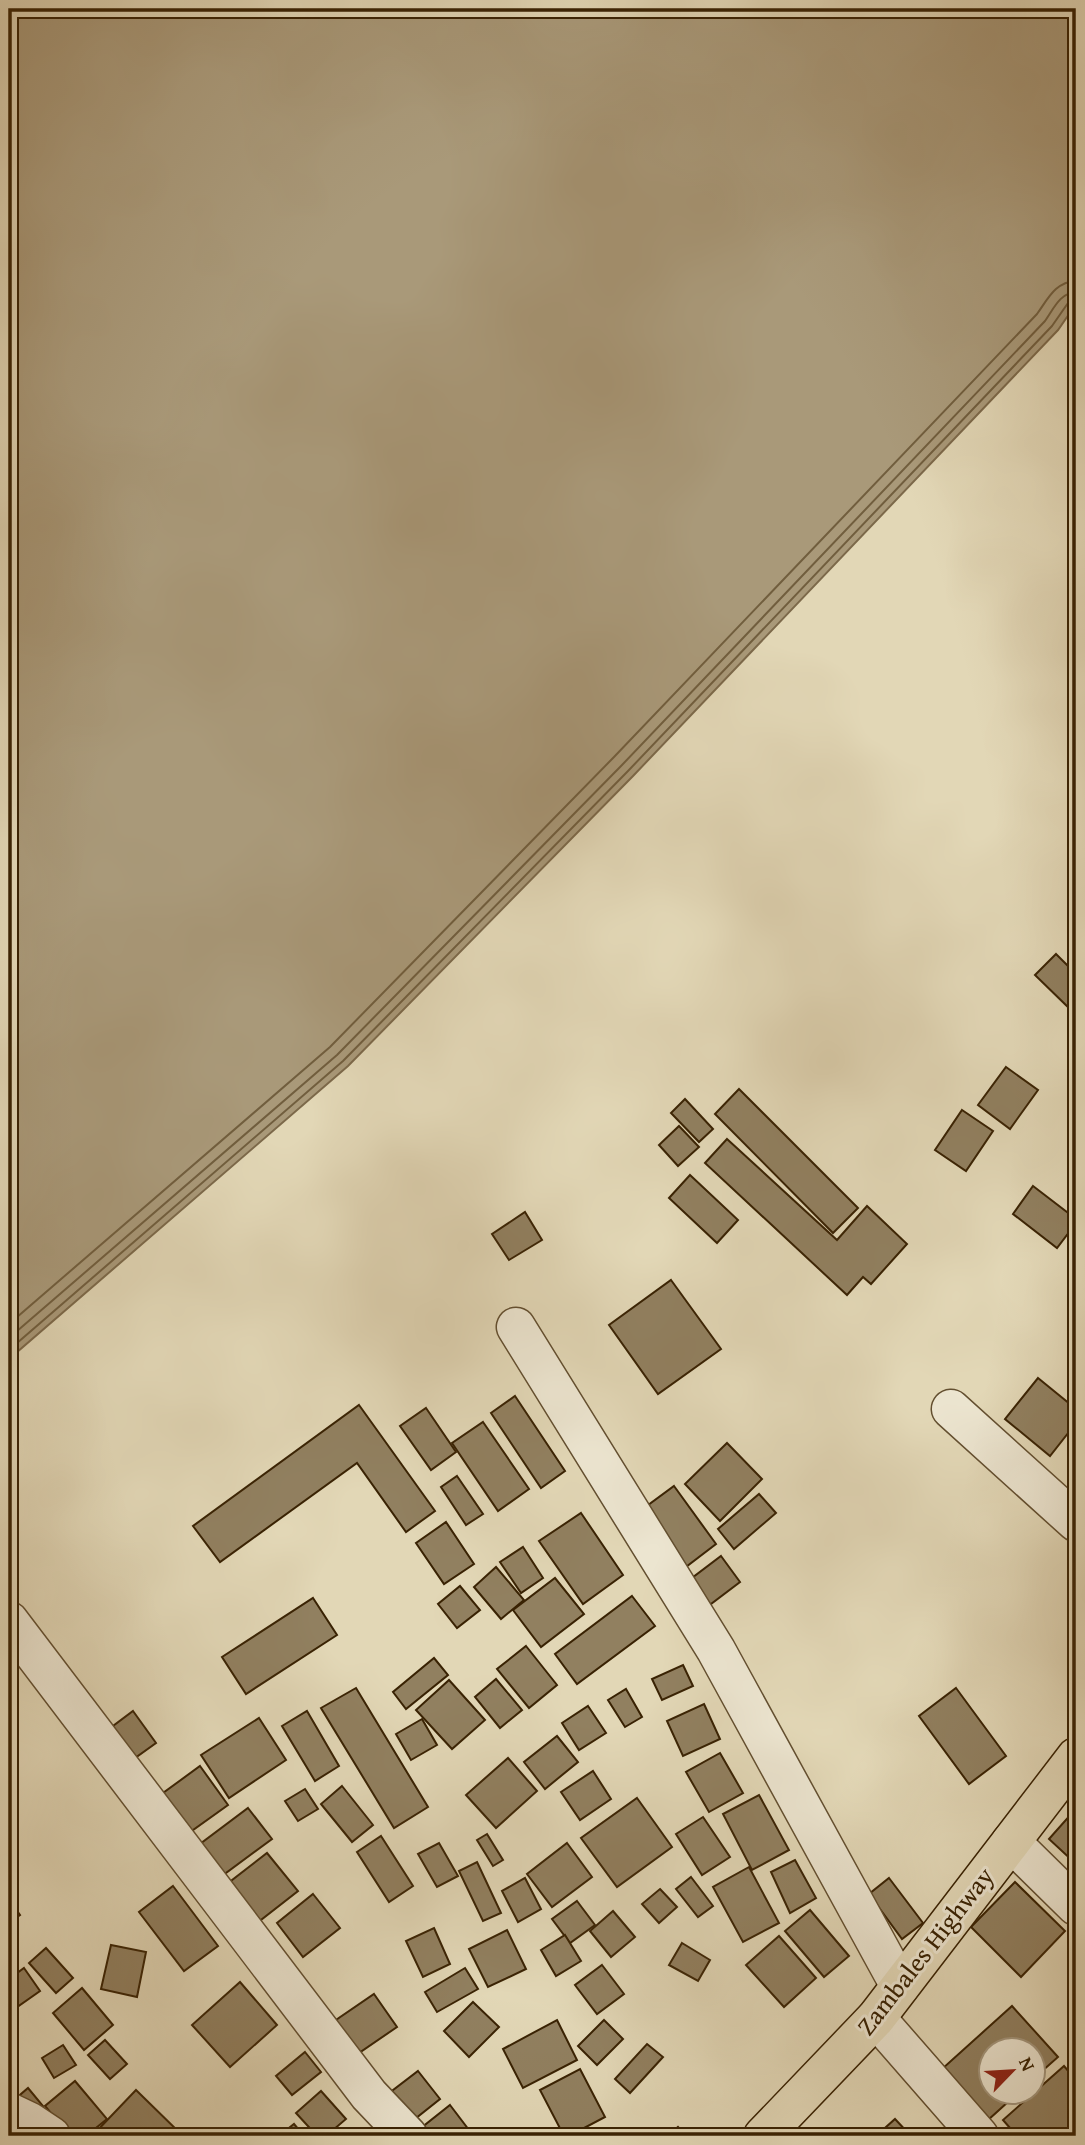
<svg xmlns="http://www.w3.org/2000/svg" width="1085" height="2145" font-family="'Gentium Book Plus',serif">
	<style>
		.water { fill: #a99979; stroke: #7c694a; stroke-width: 2 }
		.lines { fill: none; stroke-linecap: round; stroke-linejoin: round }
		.shore { stroke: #715e3e; stroke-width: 2 }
		.building { fill: #918060; stroke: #392203; stroke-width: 2 }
		.minor-casing { stroke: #634f30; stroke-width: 41 }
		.major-casing { stroke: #392203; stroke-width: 41 }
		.minor { stroke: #ece5d0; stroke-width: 38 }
		.major { stroke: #e2d7b6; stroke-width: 38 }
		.labels { text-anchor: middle; stroke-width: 6; stroke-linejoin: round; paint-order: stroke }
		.street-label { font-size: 26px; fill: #392203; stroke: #ece5d0 }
	</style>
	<rect width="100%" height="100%" fill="#e2d7b6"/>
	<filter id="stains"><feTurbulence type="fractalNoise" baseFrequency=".00286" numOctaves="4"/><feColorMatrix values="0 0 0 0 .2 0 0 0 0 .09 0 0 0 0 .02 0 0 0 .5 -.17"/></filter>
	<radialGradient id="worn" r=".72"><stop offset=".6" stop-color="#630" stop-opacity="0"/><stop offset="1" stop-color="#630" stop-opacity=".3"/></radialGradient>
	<path class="water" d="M9,9H1076V304L1058,330L633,776L348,1066L9,1359Z"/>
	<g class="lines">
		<g class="shore">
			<path d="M9,1324L330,1047L614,757L1037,314C1048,299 1055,282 1076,281"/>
			<path d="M9,1338L337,1055L622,765L1045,321C1054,308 1060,293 1076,292"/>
			<path d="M9,1350L343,1061L628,771L1052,326L1068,303L1076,301"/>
		</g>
	</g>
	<g class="building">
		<path d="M1056,954L1076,974V1005L1071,1010L1035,975Z"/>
		<path d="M1006,1067L1038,1090L1010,1129L978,1105Z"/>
		<path d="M739,1089L858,1208L833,1233L715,1114Z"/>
		<path d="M685,1099L713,1129L699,1142L671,1113Z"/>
		<path d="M962,1110L993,1131L966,1171L935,1150Z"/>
		<path d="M679,1126L699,1147L678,1166L659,1145Z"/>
		<path d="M727,1139L837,1240L867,1206L907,1244L871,1284L863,1277L847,1295L705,1163Z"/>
		<path d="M690,1175L738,1220L717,1243L669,1198Z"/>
		<path d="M1033,1186L1076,1219V1223L1057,1248L1013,1214Z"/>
		<path d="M525,1212L542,1240L509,1260L492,1234Z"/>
		<path d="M671,1280L721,1349L658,1394L609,1325Z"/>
		<path d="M1038,1378L1076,1409V1423L1050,1456L1005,1419Z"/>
		<path d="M515,1396L565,1471L541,1488L491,1413Z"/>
		<path d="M359,1405L435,1511L406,1532L357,1463L220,1562L193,1526Z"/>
		<path d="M426,1408L456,1452L431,1470L400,1426Z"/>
		<path d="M483,1422L529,1489L498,1511L452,1443Z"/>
		<path d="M727,1443L762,1479L720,1521L685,1484Z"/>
		<path d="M457,1476L483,1514L466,1525L441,1487Z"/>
		<path d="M674,1486L716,1544L678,1573L636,1514Z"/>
		<path d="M759,1494L776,1513L734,1549L718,1529Z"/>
		<path d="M581,1513L623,1575L583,1604L539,1541Z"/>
		<path d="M446,1522L474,1564L444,1584L416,1543Z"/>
		<path d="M523,1547L543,1578L521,1593L500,1562Z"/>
		<path d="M721,1556L740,1582L703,1610L684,1584Z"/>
		<path d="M496,1567L524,1600L501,1619L474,1587Z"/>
		<path d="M555,1578L584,1614L541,1647L513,1610Z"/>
		<path d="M460,1586L480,1610L457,1628L438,1604Z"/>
		<path d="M632,1596L655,1626L577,1684L555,1654Z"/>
		<path d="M313,1598L337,1635L246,1694L222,1657Z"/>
		<path d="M526,1646L557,1685L529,1708L497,1669Z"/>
		<path d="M434,1658L448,1675L406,1709L393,1692Z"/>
		<path d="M683,1665L693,1686L662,1700L652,1679Z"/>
		<path d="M496,1679L522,1710L500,1728L475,1697Z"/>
		<path d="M449,1680L485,1720L452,1749L416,1710Z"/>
		<path d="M356,1688L428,1807L394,1828L321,1708Z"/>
		<path d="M956,1688L1006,1756L969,1784L919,1716Z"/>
		<path d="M626,1689L642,1717L625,1727L608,1700Z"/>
		<path d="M704,1704L720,1739L683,1756L667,1721Z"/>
		<path d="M588,1706L606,1733L579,1750L562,1723Z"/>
		<path d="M133,1711L156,1743L128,1763L105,1732Z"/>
		<path d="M307,1711L339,1766L315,1781L282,1726Z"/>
		<path d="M259,1718L286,1760L229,1798L201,1755Z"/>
		<path d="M422,1719L437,1745L411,1760L396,1734Z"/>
		<path d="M557,1736L578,1762L545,1789L524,1762Z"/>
		<path d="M720,1753L743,1793L709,1812L686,1772Z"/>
		<path d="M508,1758L537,1791L496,1828L466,1795Z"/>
		<path d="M200,1766L228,1805L179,1840L152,1801Z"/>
		<path d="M593,1771L611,1799L580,1820L561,1792Z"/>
		<path d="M342,1786L373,1825L352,1842L321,1804Z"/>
		<path d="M305,1789L318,1809L298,1821L285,1801Z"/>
		<path d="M759,1795L789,1850L752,1870L723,1814Z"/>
		<path d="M637,1798L672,1847L617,1887L581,1838Z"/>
		<path d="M248,1808L272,1839L211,1884L188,1853Z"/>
		<path d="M1072,1813L1076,1816V1864L1049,1839Z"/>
		<path d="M703,1817L730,1857L702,1875L676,1834Z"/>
		<path d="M487,1834L503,1860L493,1866L477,1840Z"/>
		<path d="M381,1836L413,1886L389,1902L357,1852Z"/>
		<path d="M439,1843L458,1876L437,1887L418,1854Z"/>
		<path d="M567,1843L592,1877L552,1907L527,1874Z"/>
		<path d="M267,1853L298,1891L257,1923L227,1884Z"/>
		<path d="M795,1860L816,1898L790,1913L771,1872Z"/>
		<path d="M477,1862L501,1913L483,1921L459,1871Z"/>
		<path d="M749,1867L779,1923L743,1942L713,1887Z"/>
		<path d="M691,1877L713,1906L698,1917L676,1889Z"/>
		<path d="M525,1878L541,1909L518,1922L502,1891Z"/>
		<path d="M889,1878L923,1923L902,1939L869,1894Z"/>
		<path d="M1015,1882L1065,1931L1021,1977L971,1927Z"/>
		<path d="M173,1886L218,1946L184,1971L139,1912Z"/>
		<path d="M660,1889L677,1907L659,1923L642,1904Z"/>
		<path d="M313,1894L340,1928L303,1957L277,1923Z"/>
		<path d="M9,1899L20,1915L9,1923Z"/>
		<path d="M577,1901L595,1925L570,1943L552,1919Z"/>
		<path d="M810,1910L849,1956L824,1977L785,1931Z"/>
		<path d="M613,1911L635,1937L611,1957L590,1931Z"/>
		<path d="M434,1928L450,1964L423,1977L406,1941Z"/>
		<path d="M507,1930L526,1969L488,1987L469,1949Z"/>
		<path d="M565,1935L581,1961L556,1976L541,1950Z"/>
		<path d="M779,1936L816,1978L784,2007L746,1965Z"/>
		<path d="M682,1943L710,1960L698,1981L669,1965Z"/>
		<path d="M111,1945L146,1952L137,1997L101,1989Z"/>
		<path d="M46,1948L73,1978L56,1993L29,1963Z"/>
		<path d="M602,1965L624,1994L597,2014L575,1985Z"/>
		<path d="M24,1968L40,1991L10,2012L9,1979Z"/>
		<path d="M465,1968L478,1989L437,2012L425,1992Z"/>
		<path d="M240,1982L277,2025L230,2067L192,2025Z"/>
		<path d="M82,1988L113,2025L84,2050L53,2013Z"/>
		<path d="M374,1994L397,2027L356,2055L333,2022Z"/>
		<path d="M473,2002L499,2027L469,2057L444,2031Z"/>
		<path d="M1012,2006L1058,2057L1032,2080V2050H990V2092H1019L988,2120L942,2069Z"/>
		<path d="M557,2020L577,2060L523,2088L503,2049Z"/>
		<path d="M604,2020L623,2039L597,2065L578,2046Z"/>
		<path d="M105,2040L127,2064L110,2079L88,2055Z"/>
		<path d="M647,2044L663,2057L630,2093L615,2079Z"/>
		<path d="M63,2045L76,2065L54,2078L42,2058Z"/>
		<path d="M305,2052L321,2072L292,2095L276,2076Z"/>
		<path d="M1064,2066L1076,2080V2136H1017L1003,2120Z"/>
		<path d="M580,2069L605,2117L569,2136H564L540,2090Z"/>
		<path d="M418,2071L440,2099L406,2126L384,2097Z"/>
		<path d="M75,2081L107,2119L86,2136H70L45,2106Z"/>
		<path d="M28,2088L43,2106L27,2119L13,2101Z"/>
		<path d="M136,2090L183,2136H92Z"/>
		<path d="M321,2091L346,2119L326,2136H317L296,2113Z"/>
		<path d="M450,2105L472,2134L469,2136H419L416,2132Z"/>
		<path d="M895,2119L911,2136H876Z"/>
		<path d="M294,2124L304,2136H279Z"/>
		<path d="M678,2127L687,2136H668Z"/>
	</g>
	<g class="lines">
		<g class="minor-casing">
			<g id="minor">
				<path d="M516,1327L716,1650L900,1986"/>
				<path d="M951,1409L1076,1522"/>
				<path d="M9,1621L369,2095L408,2136"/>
				<path d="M1011,1842L1076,1906"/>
				<path d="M876,2018L979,2136"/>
				<path d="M9,2112L30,2122L51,2136"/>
			</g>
		</g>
		<g class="major-casing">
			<path id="major" d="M763,2136L876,2018L1076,1757"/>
		</g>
		<use href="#minor" class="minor"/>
		<use href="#major" class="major"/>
	</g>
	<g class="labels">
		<g class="street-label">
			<text transform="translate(925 1951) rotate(-52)" y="9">Zambales Highway</text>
		</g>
	</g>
	<rect width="1085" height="2145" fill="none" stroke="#e2d7b6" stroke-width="35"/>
	<rect x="10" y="10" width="1064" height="2124" fill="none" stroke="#392203" stroke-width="3.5"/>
	<rect x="18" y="18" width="1050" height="2110" fill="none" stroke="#392203" stroke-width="2"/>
	<g transform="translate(1012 2071) rotate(65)"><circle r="33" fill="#ece5d0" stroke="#a4977e" stroke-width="2"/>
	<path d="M0-5L12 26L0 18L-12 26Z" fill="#8f2418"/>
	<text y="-10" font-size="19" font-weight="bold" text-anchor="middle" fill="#392203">N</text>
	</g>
	<rect width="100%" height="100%" filter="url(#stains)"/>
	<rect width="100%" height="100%" fill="url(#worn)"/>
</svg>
